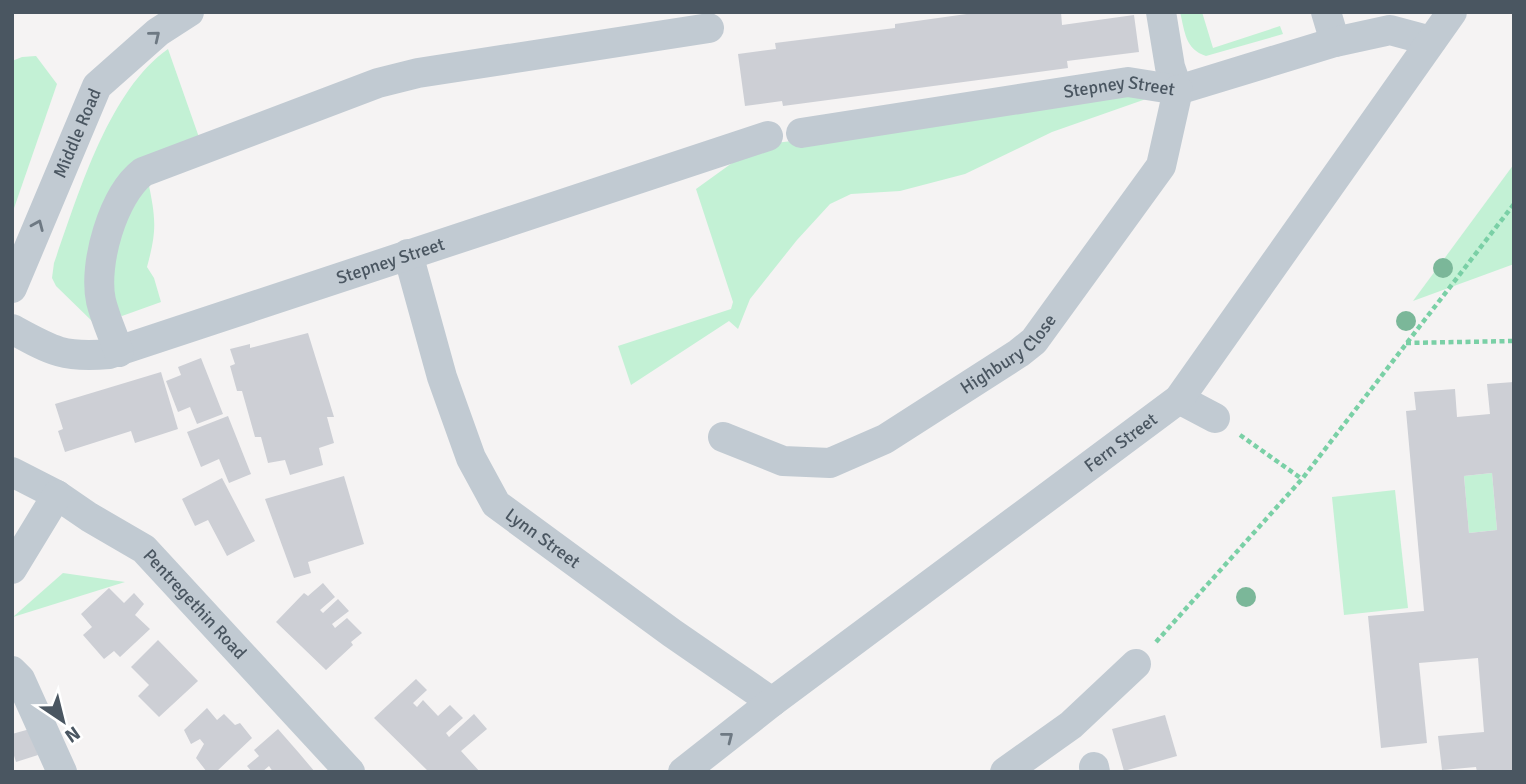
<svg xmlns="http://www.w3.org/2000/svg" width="1526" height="784" font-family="Signika,sans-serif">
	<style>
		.green { fill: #c3f1d5 }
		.building { fill: #cdcfd5; fill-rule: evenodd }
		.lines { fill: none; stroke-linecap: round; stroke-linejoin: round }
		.path { stroke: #7ad0a6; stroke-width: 4.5; stroke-dasharray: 5 3.5; stroke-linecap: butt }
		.minor { stroke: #c1cad2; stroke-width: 30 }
		.tree { fill: #7bb799 }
		.oneway { stroke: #6e7983 }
		.labels { text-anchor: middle; stroke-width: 5; stroke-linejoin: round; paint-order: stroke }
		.street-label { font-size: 18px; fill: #4a5661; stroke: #fff }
	</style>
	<rect width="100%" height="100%" fill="#f5f3f3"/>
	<g class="green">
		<path d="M1180,12H1202L1213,48L1280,26L1283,34L1206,56C1185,49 1185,32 1180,12Z"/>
		<path d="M168,49L201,143L136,166L94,323L56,286L52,278L54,263C78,196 108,91 168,49Z"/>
		<path d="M36,56L57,84L12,214V61L22,57Z"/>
		<path d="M1133,94L1146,99L1052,132L965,174L900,191L851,194L830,204L797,240L750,299L738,329L729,321L631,385L618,346L731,309L733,302L696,189L757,145L905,128Z"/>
		<path d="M1514,164V264L1413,301Z"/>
		<path d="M148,181C156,219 157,230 147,267L154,278L161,302L122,316L114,311L112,246Z"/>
		<path d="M1492,473L1497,530L1469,533L1464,476Z"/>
		<path d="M1395,490L1408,608L1344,615L1332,497Z"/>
		<path d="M63,573L125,582L13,617Z"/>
	</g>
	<g class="building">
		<path d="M981,12H1061L1062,25L1134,15L1139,52L1067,61L1068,68L783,106L782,101L745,106L738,54L776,49L775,43L895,28V24Z"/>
		<path d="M308,333L334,417H327L334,443L319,448L323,465L290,475L285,460L268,463L261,437H255L242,391H237L230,366L235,364L230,349L250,344V348Z"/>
		<path d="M201,358L223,414L197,424L190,407L178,412L166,381L181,375L178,367Z"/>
		<path d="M161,372L178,429L135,443L131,431L65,452L58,431L63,429L55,404Z"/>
		<path d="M1514,382L1513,772H1477L1476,767L1442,770L1438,736L1484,732L1478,658L1419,663L1427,743L1381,748L1368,616L1424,611L1406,411L1416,410L1414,392L1455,389L1457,417L1490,414L1487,384ZM1492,473L1497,530L1469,533L1464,476Z"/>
		<path d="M228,416L251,474L229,483L219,459L201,467L187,432Z"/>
		<path d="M344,476L364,544L308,562L311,573L294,578L265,499Z"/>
		<path d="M222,478L255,541L227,556L208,520L195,526L182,499Z"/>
		<path d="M323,583L335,597L320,610L323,613L338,599L349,611L332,624L335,628L347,618L362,633L351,642L353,645L326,670L276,622L304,593L308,596Z"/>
		<path d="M109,588L124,603L134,593L144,604L135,615L150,629L120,657L114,651L104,659L83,635L92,627L81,614Z"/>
		<path d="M158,640L198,681L159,717L138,696L149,685L131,667Z"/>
		<path d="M416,679L427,690L413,703L417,707L423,700L438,716L450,705L463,718L446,733L449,737L474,714L487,729L461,751L480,772H429L374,718Z"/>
		<path d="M207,708L217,720L224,714L235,725L240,723L252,738L216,772H207L196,758L204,744L200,739L191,744L184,730Z"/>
		<path d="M1165,715L1177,756L1124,771L1112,729Z"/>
		<path d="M30,729L38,755L16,762L12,749V734Z"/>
		<path d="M278,729L299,753L315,772H273L269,766L262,772H252L247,766L259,756L254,750Z"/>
	</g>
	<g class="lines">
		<g class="path">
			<path d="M1406,343L1514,341"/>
			<path d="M1240,435L1302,479"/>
			<path d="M1156,642L1302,479L1514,204"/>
		</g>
		<g class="minor">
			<path d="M1161,12L1170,67L1178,90"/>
			<path d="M1326,12L1335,42"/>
			<path id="s1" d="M801,133L1128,82L1178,90L1335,42L1390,30L1431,41"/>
			<path id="s2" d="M408,254L442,377L471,458L496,504L672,633L772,702"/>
			<path id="s3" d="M12,288L97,86L158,32L189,12"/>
			<path id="s4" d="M12,329C52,351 63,358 109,354L768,136"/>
			<path d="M119,352C113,335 105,318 101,301C93,264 113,195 143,172L378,83L418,73L709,28"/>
			<path d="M1179,399L1215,418"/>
			<path id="s5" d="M723,437L783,461L830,463L885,439L1019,353L1034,341L1161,166L1178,90"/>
			<path id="s6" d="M12,472L57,495L89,517L144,549L350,772"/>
			<path d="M12,569L57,495"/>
			<path d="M12,671L20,679L62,772"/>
			<path d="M1094,767L1095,772"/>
			<path id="s7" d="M683,772L772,702L1179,399L1452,12"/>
			<path d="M1005,772L1071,725L1136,664"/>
		</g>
	</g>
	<g class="tree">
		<circle cx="1443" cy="268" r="10"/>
		<circle cx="1406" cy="321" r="10"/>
		<circle cx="1246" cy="597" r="10"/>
	</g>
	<defs><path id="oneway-chevron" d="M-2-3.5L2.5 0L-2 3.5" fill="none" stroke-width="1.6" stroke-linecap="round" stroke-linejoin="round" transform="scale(1.75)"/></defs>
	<g class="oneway">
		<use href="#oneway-chevron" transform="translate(155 36) rotate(-39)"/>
		<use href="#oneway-chevron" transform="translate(38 225) rotate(-67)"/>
		<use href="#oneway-chevron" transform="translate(728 737) rotate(-38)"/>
	</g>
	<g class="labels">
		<g class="street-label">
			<text dy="6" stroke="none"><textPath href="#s1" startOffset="322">Stepney Street</textPath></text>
			<text dy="6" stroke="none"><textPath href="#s3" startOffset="168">Middle Road</textPath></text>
			<text dy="6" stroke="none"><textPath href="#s4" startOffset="399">Stepney Street</textPath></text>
			<text dy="6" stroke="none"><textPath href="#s5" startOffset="322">Highbury Close</textPath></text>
			<text dy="6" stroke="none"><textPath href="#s7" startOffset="548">Fern Street</textPath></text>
			<text dy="6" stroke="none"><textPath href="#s2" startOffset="324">Lynn Street</textPath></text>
			<text dy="6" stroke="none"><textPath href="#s6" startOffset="228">Pentregethin Road</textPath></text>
		</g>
	</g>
	<rect width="1526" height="784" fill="none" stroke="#4a5661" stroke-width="28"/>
	<g transform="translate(63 721) rotate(145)" stroke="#ffffff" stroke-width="5" paint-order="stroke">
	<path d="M0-5L12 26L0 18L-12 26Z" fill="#4a5661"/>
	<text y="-10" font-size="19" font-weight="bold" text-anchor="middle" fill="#4a5661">N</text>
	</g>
</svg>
